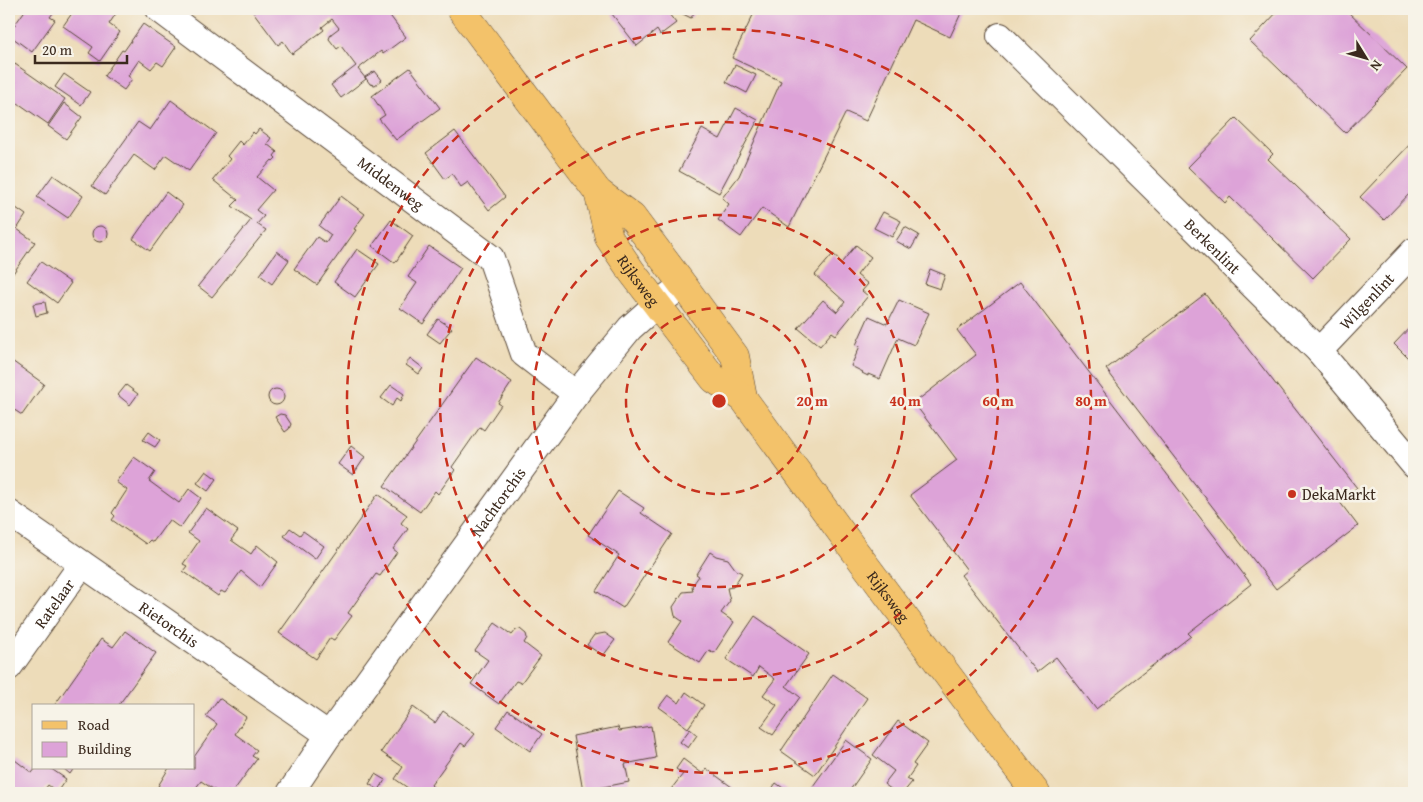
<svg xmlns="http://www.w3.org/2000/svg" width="1423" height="802" font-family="'Gentium Book Plus',serif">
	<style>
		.building { fill: #dda3d8 }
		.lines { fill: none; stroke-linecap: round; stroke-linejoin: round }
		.minor-casing { stroke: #564535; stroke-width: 28 }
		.primary-casing { stroke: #564535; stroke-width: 29 }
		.minor { stroke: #fff; stroke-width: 26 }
		.primary { stroke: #f3c26a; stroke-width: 28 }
		.ring { fill: none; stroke: #c8321e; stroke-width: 2.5; stroke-dasharray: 9 6 }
		.poi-dot { fill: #c8321e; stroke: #f7f3e8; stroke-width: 2 }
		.labels { text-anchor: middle; stroke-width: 5; stroke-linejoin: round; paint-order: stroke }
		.street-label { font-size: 16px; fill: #3b2a1e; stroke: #f7f3e8 }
		.poi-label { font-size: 16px; fill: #3b2a1e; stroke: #f7f3e8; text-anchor: start }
		.centre { fill: #c8321e; stroke: #f7f3e8; stroke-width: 2.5 }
		.ring-label { font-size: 15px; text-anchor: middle; font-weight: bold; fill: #c8321e; stroke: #f7f3e8; stroke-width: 5; stroke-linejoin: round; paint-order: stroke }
	</style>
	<rect width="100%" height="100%" fill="#f7f3e8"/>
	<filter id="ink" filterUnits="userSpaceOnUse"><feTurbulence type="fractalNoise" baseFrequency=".02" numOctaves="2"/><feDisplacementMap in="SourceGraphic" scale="10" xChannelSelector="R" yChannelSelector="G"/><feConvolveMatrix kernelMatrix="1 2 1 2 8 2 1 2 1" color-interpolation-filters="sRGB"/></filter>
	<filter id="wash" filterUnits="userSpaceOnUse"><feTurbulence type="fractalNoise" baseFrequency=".0096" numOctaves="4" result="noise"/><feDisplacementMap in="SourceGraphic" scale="20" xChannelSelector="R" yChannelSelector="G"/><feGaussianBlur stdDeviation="1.12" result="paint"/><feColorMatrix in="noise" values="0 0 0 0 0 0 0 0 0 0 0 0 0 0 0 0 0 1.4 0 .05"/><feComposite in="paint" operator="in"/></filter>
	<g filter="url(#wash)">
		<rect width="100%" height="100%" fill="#eddcb9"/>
		<g id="blocks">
			<g class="building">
				<path d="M26,9H56L50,17L55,20L32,52L9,35V33Z"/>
				<path d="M75,9H119L109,24L120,32L100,61L89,53L93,47L63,26Z"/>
				<path d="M251,9H385L406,37L383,54L381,51L358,69L366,79L341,98L331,85L356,66L341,46L337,49L329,39L331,34L339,28L332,19L322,27L324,30L292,54L283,41L278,45Z"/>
				<path d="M619,9H665L676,23L660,35L657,30L637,46L612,14Z"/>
				<path d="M673,9H696L691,18Z"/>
				<path d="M756,9H963L950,37L913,20L866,121L846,112L789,227L762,208L741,237L718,220L729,204L722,198L739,176L781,81L732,58Z"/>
				<path d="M1280,9H1345L1407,69L1345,133L1250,41Z"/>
				<path d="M143,24L176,47L163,66L157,62L151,69L139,60L128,76L132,79L124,90L104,76L122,50L124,51Z"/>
				<path d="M15,64L65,99L48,124L18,103L16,105L9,100V66L12,68Z"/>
				<path d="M735,65L756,75L747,93L726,82Z"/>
				<path d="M410,68L440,108L396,140L379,119L385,115L372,96Z"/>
				<path d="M375,71L382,80L375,85L370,84L365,77Z"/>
				<path d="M64,74L90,92L81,105L55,87Z"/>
				<path d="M171,100L216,133L189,171L166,155L155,170L134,155L105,195L92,186L138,122L150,130Z"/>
				<path d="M64,103L82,117L66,139L48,126Z"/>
				<path d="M736,108L758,120L719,193L679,171L702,129L720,139Z"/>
				<path d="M1236,118L1273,154L1268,159L1351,239L1313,278L1230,197L1225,203L1188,167Z"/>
				<path d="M259,129L271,138L267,144L277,152L274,156L276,158L273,161L272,160L257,177L273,190L256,210L264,216L257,224L266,230L212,297L198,286L251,220L232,206L238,200L213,180L230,159L227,156L239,141L243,145L253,132L255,134Z"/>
				<path d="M455,131L505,197L489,210L468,182L461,187L452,174L445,179L426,153Z"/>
				<path d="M1414,140V189L1384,220L1360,197Z"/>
				<path d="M53,175L83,196L68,218L37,197Z"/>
				<path d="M166,192L183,205L150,251L133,239Z"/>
				<path d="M341,196L365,214L354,229L356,230L317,285L294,269L317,237L326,243L331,235L319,226Z"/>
				<path d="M9,203L26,215L17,229L35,242L9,279Z"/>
				<path d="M883,212L901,221L892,237L874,228Z"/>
				<path d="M391,220L413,236L395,263L372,246Z"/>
				<circle cx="100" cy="234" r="8"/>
				<path d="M905,227L919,235L911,249L896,241Z"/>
				<path d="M856,245L871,257L857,275L868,284L862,291L868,296L836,335L832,332L820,346L798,328L823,300L837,312L845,302L815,275L833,254L842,262Z"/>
				<path d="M429,246L461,268L423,324L400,308L417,283L408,277Z"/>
				<path d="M357,249L379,264L355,297L334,282Z"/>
				<path d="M277,251L289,260L272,284L260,275Z"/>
				<path d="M41,262L71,283L57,303L27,281Z"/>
				<path d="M930,269L945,275L940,289L925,284Z"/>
				<path d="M1020,282L1251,584L1188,633L1191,636L1096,709L1056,657L1037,672L961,575L967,570L910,495L957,460L914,403L976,355L957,330Z"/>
				<path d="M1205,294L1357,488L1339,501L1358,526L1276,589L1106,369Z"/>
				<path d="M899,300L929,313L914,345L898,338L880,379L868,374V376L862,373L863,372L851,366L860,346L856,345L869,316L887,324Z"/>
				<path d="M45,302L47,313L36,316L33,304Z"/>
				<path d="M438,319L452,328L440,343L427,334Z"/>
				<path d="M1414,323V364L1394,344Z"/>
				<path d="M476,357L512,382L498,403L501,405L484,430L480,427L452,467L455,470L438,494L435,491L420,512L384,486Z"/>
				<path d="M410,358L423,368L419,374L406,365Z"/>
				<path d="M12,361L44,384L22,415L10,407L9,410V366Z"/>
				<path d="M126,385L138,394L130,405L118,395Z"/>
				<path d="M391,385L404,394L401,401L397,398L392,406L381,398Z"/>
				<circle cx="276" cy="397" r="8"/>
				<path d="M280,414L285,415L291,424L289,429L285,432L275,417Z"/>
				<path d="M149,432L160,440L155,447L143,440Z"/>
				<path d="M351,446L365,457L353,475L338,464Z"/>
				<path d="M134,457L155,472L149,481L179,503L189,489L201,498L180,528L169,520L153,542L150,540L146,544L112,520L115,516L112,513L127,490L116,482Z"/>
				<path d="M206,471L217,479L208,491L197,483Z"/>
				<path d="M618,491L644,508L641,513L672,534L623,608L596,591L619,555L588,535Z"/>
				<path d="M378,494L407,515L401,523L408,529L393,549L397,552L380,576L376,574L348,613L352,616L334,640L330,638L316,659L279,633Z"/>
				<path d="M206,508L238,531L231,540L251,554L257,545L278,562L260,587L241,571L225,593L221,591L218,596L183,571L187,566L183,564L199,541L188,533Z"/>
				<path d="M290,528L300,535L303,531L324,546L315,559L284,536Z"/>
				<path d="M710,552L716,556L728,559L736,570L742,573L733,587L727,588L730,601L721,613L734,622L714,653L709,650L700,663L668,642L682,621L675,616L673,607L683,592L693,591L692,586L699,576L696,574Z"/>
				<path d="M755,616L809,654L786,686L800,697L773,735L761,727L777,705L763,695L775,679L759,667L753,677L726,659Z"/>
				<path d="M495,623L512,635L516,630L520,629L526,634L527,638L524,643L541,656L521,683L516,681L499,704L471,684L488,660L475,651Z"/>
				<path d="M125,631L156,653L118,706H54L101,639L113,647Z"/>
				<path d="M605,633L615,640L603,656L587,645L594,635Z"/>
				<path d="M833,674L867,698L815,775L781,751Z"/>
				<path d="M686,692L704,705L688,728L659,707L668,695L679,703Z"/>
				<path d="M219,698L246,717L235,734L257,750L252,756L257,759L232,793L228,791L226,793H219L201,781L192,793H156L160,787L158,786L169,768H194V757L217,724L206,716Z"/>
				<path d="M413,707L435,723L443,711L475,734L465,746L461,743L431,785L435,789L432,793H415L395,779L403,767L381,752Z"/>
				<path d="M508,710L542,734L530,751L496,727Z"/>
				<path d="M898,721L928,743L913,764L916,766L907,779L912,782L903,793H896L884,784L894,771L873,755Z"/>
				<path d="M651,726L656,758L625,764L629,782L583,791L573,736L618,727L619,731Z"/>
				<path d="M690,729L697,735L688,748L680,742Z"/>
				<path d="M846,740L872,759L848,793H808Z"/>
				<path d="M683,759L703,774L707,769L736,790L733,793H668L683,774L676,769Z"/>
				<path d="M15,760L32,773L36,768H50L66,779L57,792L48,785L42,793H9V769Z"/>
				<path d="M63,768H74L70,774Z"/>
				<path d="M375,774L385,780L379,790L369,784Z"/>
				<path d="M776,783L790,793H769Z"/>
			</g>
		</g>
	</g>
	<g filter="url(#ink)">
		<use href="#blocks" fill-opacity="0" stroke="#564535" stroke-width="1"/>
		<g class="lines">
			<g class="minor-casing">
				<g id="minor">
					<path id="s1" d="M159,9L491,258L524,354L576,394"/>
					<path id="s2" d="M1000,36L1319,351L1414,465"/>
					<path id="s3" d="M1319,351L1414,251"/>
					<path id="s4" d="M9,513L329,735"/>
					<path id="s5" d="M9,667L82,564"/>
					<path id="s6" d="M290,793L329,735L576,394L630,328L657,304L683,285"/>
				</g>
			</g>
			<g class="primary-casing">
				<g id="primary">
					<path d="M461,9L598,192L632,217L683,285L735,356L743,398"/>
					<path id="s7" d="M598,192L609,238L632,272L714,379L743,398L854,550L1036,793"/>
				</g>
			</g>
			<use href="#minor" class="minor"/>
			<use href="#primary" class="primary"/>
		</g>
	</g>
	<g class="ring">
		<circle cx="719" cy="401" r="93"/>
		<circle cx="719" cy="401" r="186"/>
		<circle cx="719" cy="401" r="279"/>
		<circle cx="719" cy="401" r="372"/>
	</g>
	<circle class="poi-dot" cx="1292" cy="494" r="5"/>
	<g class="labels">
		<g class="street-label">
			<text dy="6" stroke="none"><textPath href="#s1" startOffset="290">Middenweg</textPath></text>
			<text dy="6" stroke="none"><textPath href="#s2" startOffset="299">Berkenlint</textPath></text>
			<text dy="6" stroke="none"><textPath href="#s7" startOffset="99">Rijksweg</textPath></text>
			<text dy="6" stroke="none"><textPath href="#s3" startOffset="69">Wilgenlint</textPath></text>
			<text dy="6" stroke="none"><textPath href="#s6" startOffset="358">Nachtorchis</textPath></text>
			<text dy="6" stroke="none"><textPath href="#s7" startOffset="504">Rijksweg</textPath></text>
			<text dy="6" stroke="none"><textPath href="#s5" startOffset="78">Ratelaar</textPath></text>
			<text dy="6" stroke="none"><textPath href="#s4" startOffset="195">Rietorchis</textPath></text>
		</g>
		<g class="poi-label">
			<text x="1302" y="500">DekaMarkt</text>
		</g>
	</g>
	<circle cx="719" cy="401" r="8" class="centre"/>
	<g class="ring-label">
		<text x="812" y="406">20 m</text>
		<text x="905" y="406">40 m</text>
		<text x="998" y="406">60 m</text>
		<text x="1091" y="406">80 m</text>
	</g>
	<rect width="1423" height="802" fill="none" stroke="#f7f3e8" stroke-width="30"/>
	<rect x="32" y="704" width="162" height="65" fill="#f7f3e8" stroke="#aca397"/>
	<rect x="42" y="721" width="25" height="8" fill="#f3c26a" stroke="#aca397"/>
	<text x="78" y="730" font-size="15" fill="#3b2a1e">Road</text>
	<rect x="42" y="742" width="25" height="15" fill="#dda3d8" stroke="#aca397"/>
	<text x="78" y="754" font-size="15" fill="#3b2a1e">Building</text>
	<g transform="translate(1366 58) rotate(127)" stroke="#f7f3e8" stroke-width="4" paint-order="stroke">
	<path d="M0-4L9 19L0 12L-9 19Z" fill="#3b2a1e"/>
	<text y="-8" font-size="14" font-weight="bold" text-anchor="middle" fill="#3b2a1e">N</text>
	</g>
	<path d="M35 55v8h92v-8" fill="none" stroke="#3b2a1e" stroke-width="2.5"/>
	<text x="42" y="55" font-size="15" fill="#3b2a1e" stroke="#f7f3e8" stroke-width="4" paint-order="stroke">20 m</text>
</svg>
